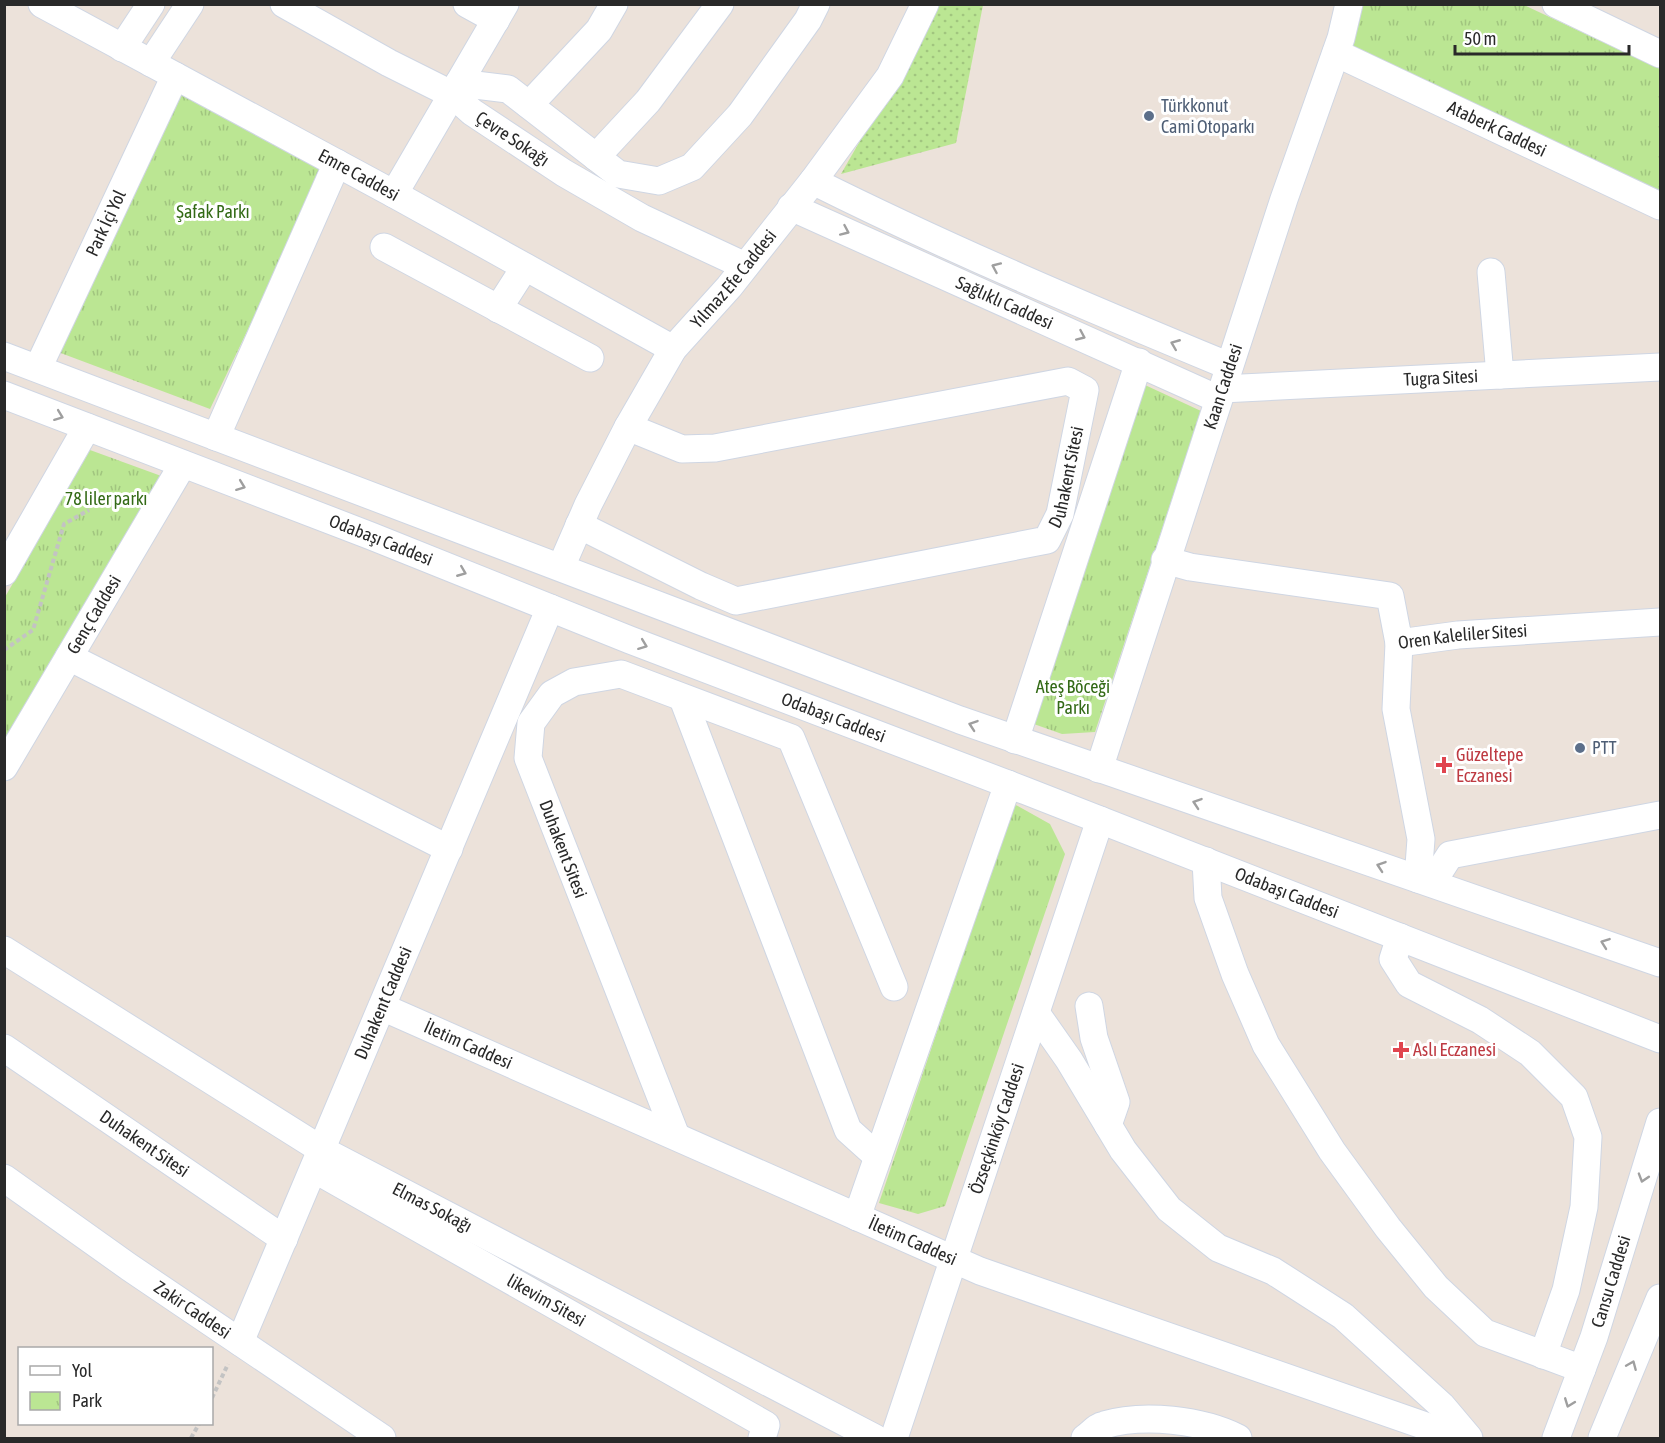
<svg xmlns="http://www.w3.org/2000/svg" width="1665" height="1443" font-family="'Asap Condensed',sans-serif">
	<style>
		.grass { fill: url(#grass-dots) }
		.park { fill: url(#park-tufts) }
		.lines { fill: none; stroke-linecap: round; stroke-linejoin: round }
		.street-casing { stroke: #cfd6e3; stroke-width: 29 }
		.path { stroke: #c3c3c3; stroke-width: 4; stroke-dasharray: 4.5 3; stroke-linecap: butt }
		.street { stroke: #fff; stroke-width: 27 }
		.oneway { stroke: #9f9f9f }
		.service-dot { fill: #5c6f8a; stroke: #fff; stroke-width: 2 }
		.health-dot { fill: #e0444e; stroke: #fff; stroke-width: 2 }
		.labels { text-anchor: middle; stroke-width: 6; stroke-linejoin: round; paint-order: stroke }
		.service-label { font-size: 18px; fill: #4e5e75; stroke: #fff; text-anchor: start }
		.street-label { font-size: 18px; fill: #292929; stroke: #fff }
		.park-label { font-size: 18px; fill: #336a16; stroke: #fff }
		.health-label { font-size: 18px; fill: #be3a42; stroke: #fff; text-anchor: start }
	</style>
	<defs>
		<pattern id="grass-dots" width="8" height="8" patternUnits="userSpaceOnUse" patternTransform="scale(1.5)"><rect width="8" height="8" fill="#bbe693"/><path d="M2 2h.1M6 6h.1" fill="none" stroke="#a1c57f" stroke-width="1.8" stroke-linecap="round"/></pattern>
		<pattern id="park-tufts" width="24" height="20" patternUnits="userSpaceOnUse" patternTransform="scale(1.5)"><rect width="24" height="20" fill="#bbe693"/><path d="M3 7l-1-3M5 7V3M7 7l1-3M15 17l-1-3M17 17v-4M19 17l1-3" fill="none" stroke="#a1c57f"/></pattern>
	</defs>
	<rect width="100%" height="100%" fill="#ece2da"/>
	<path class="grass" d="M938,5H983L956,143L841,174Z"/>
	<g class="park">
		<path d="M1363,5H1524L1660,69V201L1352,49Z"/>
		<path d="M180,89L325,168L210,409L58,352Z"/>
		<path d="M1145,385L1201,411L1095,732L1062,734L1031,723Z"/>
		<path d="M90,450L164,477L5,742V597Z"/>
		<path d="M1014,804L1050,824L1065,854L945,1206L918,1214L879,1203Z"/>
	</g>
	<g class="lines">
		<g class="street-casing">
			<g id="street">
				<path id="s1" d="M42,4L394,194L673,349"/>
				<path id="s2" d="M284,4L389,63L453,95L472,112L564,173L642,218L745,266"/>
				<path d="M467,4L496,20"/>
				<path d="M1556,4L1660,54"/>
				<path d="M122,48L151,4"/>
				<path id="s3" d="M1336,53L1660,206"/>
				<path d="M151,63L190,4"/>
				<path d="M459,83L508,89L618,174L659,181L692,167L740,115L808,20L816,4"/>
				<path d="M529,105L599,30L614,4"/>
				<path d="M596,157L648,101L720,4"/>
				<path d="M813,181C949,249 1089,308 1229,366"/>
				<path d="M394,194L505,4"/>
				<path id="s4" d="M791,207L1218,399"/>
				<path d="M384,247L590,358"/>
				<path d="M1491,272L1500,375"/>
				<path d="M498,309L525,267"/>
				<path d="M4,356L960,720L1660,963"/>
				<path id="s5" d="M38,368L175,76"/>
				<path id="s6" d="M1222,389L1660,367"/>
				<path id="s7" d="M4,395L371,536L630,640L1026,791L1660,1039"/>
				<path d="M216,437L337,163"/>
				<path id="s8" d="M579,525L701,586L736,601L1047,540L1060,514L1085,390L1068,381L715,448L682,449L628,427"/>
				<path id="s9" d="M1165,560L1190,567L1390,596L1399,643L1458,635L1660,622"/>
				<path id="s10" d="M561,567L588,505L628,427L673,349L729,287L813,181L890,76L925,4"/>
				<path d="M4,572L87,427"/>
				<path d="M1399,643L1396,709L1421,839L1418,879"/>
				<path d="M69,657L449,849"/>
				<path d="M683,699L848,1130L878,1157"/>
				<path d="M1015,740L1139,362"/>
				<path id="s11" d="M4,767L183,464"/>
				<path id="s12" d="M1099,769L1284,199L1341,38L1349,4"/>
				<path d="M1206,861L1208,898L1235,974L1266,1045L1332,1151L1388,1228L1436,1287L1485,1333L1582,1369"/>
				<path d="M1432,883L1450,855L1660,815"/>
				<path d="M1400,937L1393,959L1409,984L1480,1020L1530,1053L1574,1097L1588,1137L1584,1207L1566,1290L1543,1355"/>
				<path id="s13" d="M4,950L322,1150L875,1438"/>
				<path d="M1089,1006L1094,1038L1116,1102L1108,1125"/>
				<path id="s14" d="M382,1007L980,1271L1460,1438"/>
				<path d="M1036,1013L1069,1060L1123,1150L1169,1209L1218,1248L1273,1271L1343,1316L1442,1406L1469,1438"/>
				<path id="s15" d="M4,1048L284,1239"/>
				<path d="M676,1136L528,758L531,723L552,694L574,682L621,674L791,738L894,987"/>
				<path id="s16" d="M314,1169L766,1425L762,1438"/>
				<path id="s17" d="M4,1178L129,1267L382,1438"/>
				<path d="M857,1217L1008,784"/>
				<path id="s18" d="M240,1342L550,608"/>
				<path id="s19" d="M894,1438L1100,820"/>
				<path d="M1085,1438C1091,1434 1097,1426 1104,1425C1144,1413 1202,1420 1238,1438"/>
				<path id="s20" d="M1556,1438L1594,1337L1660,1122"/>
				<path d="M1602,1438L1660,1298"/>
			</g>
		</g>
		<g class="path">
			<path d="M4,650L33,630L64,524L89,510"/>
			<path d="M212,1398L228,1364"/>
			<path d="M191,1438L199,1424"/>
		</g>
		<use href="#street" class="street"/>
	</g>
	<defs><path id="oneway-chevron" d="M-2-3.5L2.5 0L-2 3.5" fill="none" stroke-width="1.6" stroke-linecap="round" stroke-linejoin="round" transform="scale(1.5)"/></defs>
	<g class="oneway">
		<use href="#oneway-chevron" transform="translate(845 231) rotate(24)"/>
		<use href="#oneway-chevron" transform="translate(996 267) rotate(-156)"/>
		<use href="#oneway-chevron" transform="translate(1081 336) rotate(24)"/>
		<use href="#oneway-chevron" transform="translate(1175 344) rotate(-158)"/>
		<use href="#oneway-chevron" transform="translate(59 416) rotate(21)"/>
		<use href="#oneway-chevron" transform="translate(241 486) rotate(21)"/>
		<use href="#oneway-chevron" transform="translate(462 572) rotate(22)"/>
		<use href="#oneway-chevron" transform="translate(643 645) rotate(21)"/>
		<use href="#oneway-chevron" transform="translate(973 725) rotate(-161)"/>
		<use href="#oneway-chevron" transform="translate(1197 803) rotate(-161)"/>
		<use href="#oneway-chevron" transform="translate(1381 866) rotate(-161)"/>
		<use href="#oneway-chevron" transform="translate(1605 943) rotate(-160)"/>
		<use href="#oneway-chevron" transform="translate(1643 1178) rotate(107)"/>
		<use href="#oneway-chevron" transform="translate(1632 1365) rotate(-67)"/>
		<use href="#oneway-chevron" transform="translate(1569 1403) rotate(111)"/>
	</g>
	<g class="service-dot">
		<circle cx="1149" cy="116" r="6"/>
		<circle cx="1580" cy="748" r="6"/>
	</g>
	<g class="health-dot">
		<path d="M1441 756h6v6h6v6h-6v6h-6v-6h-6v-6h6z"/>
		<path d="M1398 1041h6v6h6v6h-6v6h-6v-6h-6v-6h6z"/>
	</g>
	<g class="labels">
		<g class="service-label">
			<text x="1161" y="112">Türkkonut<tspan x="1161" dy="21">Cami Otoparkı</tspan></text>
			<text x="1592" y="754">PTT</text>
		</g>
		<g class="street-label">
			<text dy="6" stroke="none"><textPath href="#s3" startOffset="178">Ataberk Caddesi</textPath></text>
			<text dy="6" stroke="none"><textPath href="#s2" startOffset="266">Çevre Sokağı</textPath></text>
			<text dy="6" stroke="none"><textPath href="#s1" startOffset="360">Emre Caddesi</textPath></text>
			<text dy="6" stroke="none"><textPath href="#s5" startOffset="160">Park İçi Yol</textPath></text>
			<text dy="6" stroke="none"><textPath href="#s10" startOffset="338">Yılmaz Efe Caddesi</textPath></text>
			<text dy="6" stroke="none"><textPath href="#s4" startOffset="234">Sağlıklı Caddesi</textPath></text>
			<text dy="6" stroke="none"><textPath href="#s6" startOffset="219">Tugra Sitesi</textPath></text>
			<text dy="6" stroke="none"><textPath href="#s12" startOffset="402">Kaan Caddesi</textPath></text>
			<text dy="6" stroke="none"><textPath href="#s8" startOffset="558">Duhakent Sitesi</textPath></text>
			<text dy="6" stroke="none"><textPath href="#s7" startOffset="404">Odabaşı Caddesi</textPath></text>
			<text dy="6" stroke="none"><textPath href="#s11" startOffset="177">Genç Caddesi</textPath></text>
			<text dy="6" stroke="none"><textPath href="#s9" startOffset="340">Oren Kaleliler Sitesi</textPath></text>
			<text dy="6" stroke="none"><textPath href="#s7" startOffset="890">Odabaşı Caddesi</textPath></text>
			<text transform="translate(563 849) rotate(69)" y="6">Duhakent Sitesi</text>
			<text dy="6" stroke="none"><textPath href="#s7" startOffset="1376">Odabaşı Caddesi</textPath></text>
			<text dy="6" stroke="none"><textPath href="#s18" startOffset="368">Duhakent Caddesi</textPath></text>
			<text dy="6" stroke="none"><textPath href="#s14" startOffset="94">İletim Caddesi</textPath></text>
			<text dy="6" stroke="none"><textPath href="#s19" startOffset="326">Özseçkinköy Caddesi</textPath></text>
			<text dy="6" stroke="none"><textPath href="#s15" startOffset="170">Duhakent Sitesi</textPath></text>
			<text dy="6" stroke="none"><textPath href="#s13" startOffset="500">Elmas Sokağı</textPath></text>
			<text dy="6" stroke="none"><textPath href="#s14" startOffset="580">İletim Caddesi</textPath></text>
			<text dy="6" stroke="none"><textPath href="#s20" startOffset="166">Cansu Caddesi</textPath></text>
			<text dy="6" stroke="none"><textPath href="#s16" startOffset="267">likevim Sitesi</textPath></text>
			<text dy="6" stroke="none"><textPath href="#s17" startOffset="230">Zakir Caddesi</textPath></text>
		</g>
		<g class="park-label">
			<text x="213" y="218">Şafak Parkı</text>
			<text x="106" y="505">78 liler parkı</text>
			<text x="1073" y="693">Ateş Böceği<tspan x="1073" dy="21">Parkı</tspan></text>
		</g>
		<g class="health-label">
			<text x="1456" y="761">Güzeltepe<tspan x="1456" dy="21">Eczanesi</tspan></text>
			<text x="1413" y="1056">Aslı Eczanesi</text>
		</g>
	</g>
	<rect width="1665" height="1443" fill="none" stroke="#292929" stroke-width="12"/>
	<rect x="18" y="1347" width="195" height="78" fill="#ffffff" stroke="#a9a9a9" stroke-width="1.5"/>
	<rect x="30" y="1366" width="30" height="9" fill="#ffffff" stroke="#a9a9a9" stroke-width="1.5"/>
	<text x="72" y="1377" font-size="18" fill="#292929">Yol</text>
	<rect x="30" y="1392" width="30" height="18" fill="url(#park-tufts)" stroke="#a9a9a9" stroke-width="1.5"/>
	<text x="72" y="1407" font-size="18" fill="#292929">Park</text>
	<path d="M1455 45v9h174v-9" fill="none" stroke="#292929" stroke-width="3"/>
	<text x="1464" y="45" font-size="18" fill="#292929" stroke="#ffffff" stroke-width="4.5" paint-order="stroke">50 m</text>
</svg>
